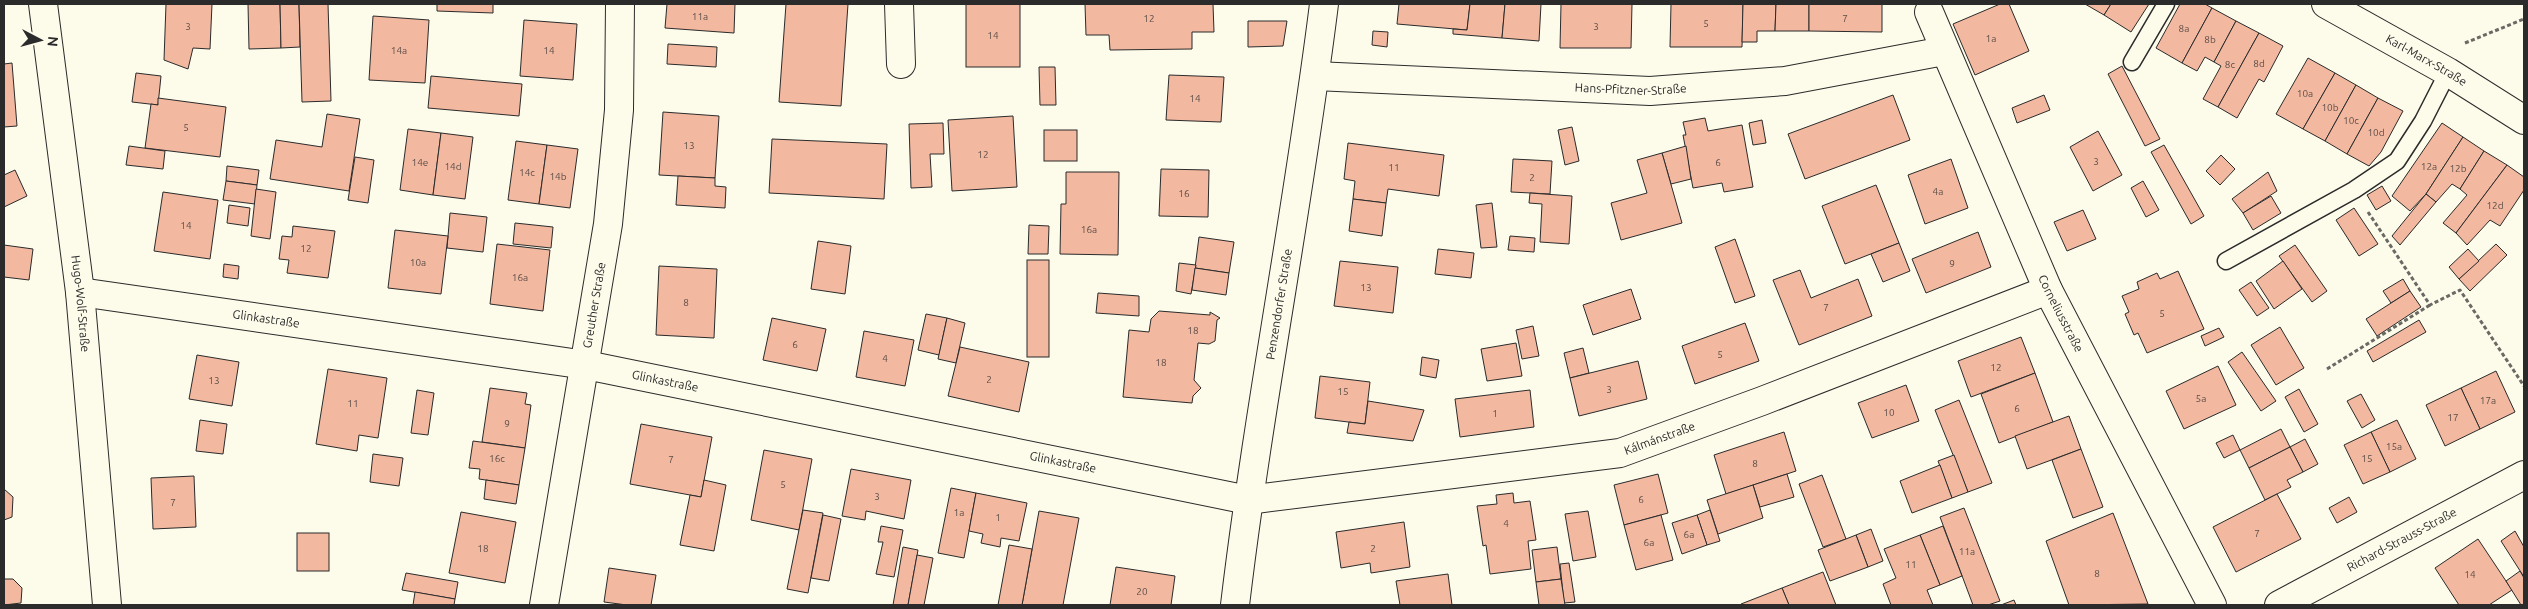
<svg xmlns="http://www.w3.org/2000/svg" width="2528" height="609" font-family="Ubuntu,sans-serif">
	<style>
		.building { fill: #f2b8a0; stroke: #2b2b2b }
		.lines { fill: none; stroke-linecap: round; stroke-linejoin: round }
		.lane-casing { stroke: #2b2b2b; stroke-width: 19 }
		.street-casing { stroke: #2b2b2b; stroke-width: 30 }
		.path { stroke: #6a6964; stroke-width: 3; stroke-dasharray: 4 2.5; stroke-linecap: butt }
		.lane { stroke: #fdfbea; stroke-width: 16 }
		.street { stroke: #fdfbea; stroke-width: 28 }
		.labels { text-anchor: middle; stroke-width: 4; stroke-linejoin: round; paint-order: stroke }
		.number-label { font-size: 10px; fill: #5d4e48 }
		.street-label { font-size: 12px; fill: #2b2b2b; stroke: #fdfbea }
	</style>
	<rect width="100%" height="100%" fill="#fdfbea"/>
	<g class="building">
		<path d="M166,4H212L210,49L193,48L188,69L164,60Z"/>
		<path d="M248,4H280L281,48L249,49Z"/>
		<path d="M280,4H299L300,47L281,48Z"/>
		<path d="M299,4H328L331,101L302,102Z"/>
		<path d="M437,4H493V13L437,11Z"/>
		<path d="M667,4H735L734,33L665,28Z"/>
		<path d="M786,4H848L841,106L779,102Z"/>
		<rect x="966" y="4" width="54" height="63"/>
		<path d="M1085,4H1213L1214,32H1192V49L1110,50L1109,35H1086Z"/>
		<path d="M1399,4H1470L1467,30L1397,24Z"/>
		<path d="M1470,4H1505L1502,38L1453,34V29L1467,30Z"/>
		<path d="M1505,4H1541L1539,41L1502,38Z"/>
		<path d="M1561,4H1632L1631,48H1560Z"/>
		<path d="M1671,4H1743L1742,47H1670Z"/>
		<path d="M1743,4H1776L1775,31H1757V42H1742Z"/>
		<path d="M1776,4H1809V31H1775Z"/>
		<path d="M1809,4H1882V32L1809,31Z"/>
		<path d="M2000,4H2009L2029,51L1975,75L1953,24Z"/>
		<path d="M2085,4H2111L2104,15Z"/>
		<path d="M2111,4H2149L2131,32L2104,15Z"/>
		<path d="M2180,4H2205L2212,8L2182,63L2156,48Z"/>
		<path d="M2212,8L2236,21L2214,62L2205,57L2197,71L2182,63Z"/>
		<path d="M373,16L429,20L425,83L369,80Z"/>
		<path d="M524,20L577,24L573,80L520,76Z"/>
		<path d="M1248,21H1287L1283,46L1248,47Z"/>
		<path d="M2236,21L2259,33L2218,107L2203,99L2221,66L2214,62Z"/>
		<path d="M1373,31L1388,32L1387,47L1372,45Z"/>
		<path d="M2259,33L2283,46L2264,82L2259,79L2237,118L2218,107Z"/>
		<path d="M668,44L717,47L716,67L667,64Z"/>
		<path d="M2308,58L2335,73L2303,129L2276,114Z"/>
		<path d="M12,63L17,126L4,127V64Z"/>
		<path d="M2122,66L2160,139L2145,146L2108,74Z"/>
		<path d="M1039,67H1055L1056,105H1040Z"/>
		<path d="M136,73L161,76L158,105L132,102Z"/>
		<path d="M2335,73L2356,85L2325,141L2303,129Z"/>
		<path d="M1169,75L1224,77L1221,122L1166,120Z"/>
		<path d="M431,76L522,84L519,116L428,108Z"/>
		<path d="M2356,85L2378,98L2347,154L2325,141Z"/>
		<path d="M1893,95L1910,140L1805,179L1788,134Z"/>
		<path d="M2044,95L2050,110L2017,123L2012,108Z"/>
		<path d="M158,98L226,107L220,157L145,148L151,104L158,105Z"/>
		<path d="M2378,98L2403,111L2381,152L2369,166L2347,154Z"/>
		<path d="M663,112L719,116L715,178L659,175Z"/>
		<path d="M327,114L360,119L349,191L270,179L276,140L322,147Z"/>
		<path d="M1013,116L1017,187L952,191L948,120Z"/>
		<path d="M1705,118L1708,131L1742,125L1753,187L1724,192L1722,183L1693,188L1683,135H1686L1683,122Z"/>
		<path d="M1762,120L1766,143L1753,145L1749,123Z"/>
		<path d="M943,123L944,154H930L932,187L911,188L909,124Z"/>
		<path d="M2442,123L2463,137L2426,194L2410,211L2392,196Z"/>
		<path d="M1572,127L1579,161L1565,165L1558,130Z"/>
		<path d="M408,129L441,133L433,195L400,190Z"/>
		<rect x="1044" y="130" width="33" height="31"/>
		<path d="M2098,131L2122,175L2093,191L2070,147Z"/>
		<path d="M441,133L473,137L465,199L433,195Z"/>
		<path d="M2463,137L2484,151L2460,189L2452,184L2436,202L2426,194Z"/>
		<path d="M772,139L887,144L884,199L769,193Z"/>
		<path d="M516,141L547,145L539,204L508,200Z"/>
		<path d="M1348,143L1444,155L1439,196L1388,189L1386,203L1353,199L1355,181L1344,179Z"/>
		<path d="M547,145L578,149L570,208L539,204Z"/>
		<path d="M2164,145L2204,216L2191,224L2151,152Z"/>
		<path d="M129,146L165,151L163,169L126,165Z"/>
		<path d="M1686,146L1691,179L1671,184L1662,153Z"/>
		<path d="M2484,151L2507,165L2456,233L2443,223L2467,195L2460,189Z"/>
		<path d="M1662,153L1682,223L1621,240L1611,203L1647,193L1637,160Z"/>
		<path d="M2221,155L2235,169L2220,185L2206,171Z"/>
		<path d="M355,157L374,160L368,203L348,200Z"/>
		<path d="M1513,159L1552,161L1550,194L1511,192Z"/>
		<path d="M1951,159L1968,208L1925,224L1908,175Z"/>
		<path d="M2507,165L2524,177V190L2500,226L2490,220L2467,245L2456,233Z"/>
		<path d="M227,166L259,170L257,185L226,181Z"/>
		<path d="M1161,169L1209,170L1208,217L1159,216Z"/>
		<path d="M15,170L27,196L4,207V175Z"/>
		<path d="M1066,172H1119L1118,255L1060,254L1061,204H1066Z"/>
		<path d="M2268,172L2277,191L2243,213L2232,199Z"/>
		<path d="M678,176L715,178V186L726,187L725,208L676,205Z"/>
		<path d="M226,181L257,185L255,204L223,200Z"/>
		<path d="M2143,181L2159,210L2146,217L2131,188Z"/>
		<path d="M1876,185L1899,243L1845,264L1822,206Z"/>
		<path d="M2382,186L2391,201L2376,210L2367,195Z"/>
		<path d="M256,189L276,192L270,239L251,236Z"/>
		<path d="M163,192L218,200L210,259L154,251Z"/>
		<path d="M1530,193L1572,196L1569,244L1540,242L1542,204L1529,203Z"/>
		<path d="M2426,194L2436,202L2400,245L2392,236Z"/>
		<path d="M2271,196L2281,213L2253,230L2243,213Z"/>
		<path d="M1353,199L1386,203L1382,236L1349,231Z"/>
		<path d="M1492,203L1497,247L1481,248L1476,205Z"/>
		<path d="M229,205L250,208L248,226L227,223Z"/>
		<path d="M2354,208L2378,244L2359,256L2336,220Z"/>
		<path d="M2083,210L2096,239L2067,251L2054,222Z"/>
		<path d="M450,213L487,217L483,252L447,248Z"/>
		<path d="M515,223L553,227L551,248L513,244Z"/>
		<path d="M1029,225L1049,226L1048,254H1028Z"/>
		<path d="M293,226L335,231L328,278L287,273L289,260L279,259L282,236L292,237Z"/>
		<path d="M395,230L448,236L441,294L388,288Z"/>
		<path d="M1978,232L1991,267L1926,293L1912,259Z"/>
		<path d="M1510,236L1535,238L1534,252L1508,250Z"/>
		<path d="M1199,237L1234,242L1229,273L1195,268Z"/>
		<path d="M1735,239L1755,296L1735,303L1715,247Z"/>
		<path d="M818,241L851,246L845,294L811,289Z"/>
		<path d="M1899,243L1910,271L1883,282L1871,254Z"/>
		<path d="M497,244L550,250L543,311L490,304Z"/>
		<path d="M2496,244L2507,255L2470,291L2459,279Z"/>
		<path d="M4,245L33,249L29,280L4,277Z"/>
		<path d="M2295,245L2327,291L2312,302L2279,256Z"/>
		<path d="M1438,249L1474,253L1471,278L1435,274Z"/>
		<path d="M2468,249L2479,261L2459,279L2449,267Z"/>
		<rect x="1027" y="260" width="22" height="97"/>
		<path d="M1340,261L1398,267L1393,313L1334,306Z"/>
		<path d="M2283,261L2302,289L2274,309L2256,281Z"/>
		<path d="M1179,263L1196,265L1191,294L1176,291Z"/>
		<path d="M224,264L239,266L238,279L223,277Z"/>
		<path d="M659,266L717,269L714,338L656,335Z"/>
		<path d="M1195,268L1229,273L1226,295L1192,290Z"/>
		<path d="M1800,270L1811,298L1858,279L1872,316L1799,345L1773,280Z"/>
		<path d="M2178,271L2204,329L2147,353L2138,333L2134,335L2125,314L2129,312L2122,296L2139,289L2137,282L2157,273L2160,279Z"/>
		<path d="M2403,279L2410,291L2391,303L2383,291Z"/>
		<path d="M2251,282L2269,308L2257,316L2239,290Z"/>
		<path d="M1631,289L1641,319L1593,335L1583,305Z"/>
		<path d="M2410,291L2421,307L2377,336L2366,319Z"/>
		<path d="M1098,293L1139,296V316L1096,313Z"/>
		<path d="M1159,311L1210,315V312L1220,318L1217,320L1215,341L1209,344L1198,343L1194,380L1201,388L1193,396L1192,403L1123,397L1129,330L1149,332L1151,319Z"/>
		<path d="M926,314L947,318L939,355L918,350Z"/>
		<path d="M772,318L826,329L817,371L763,360Z"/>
		<path d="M947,318L965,323L956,363L938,359Z"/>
		<path d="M2419,320L2426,332L2373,362L2367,351Z"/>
		<path d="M1745,323L1759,361L1695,384L1682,346Z"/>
		<path d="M1533,326L1539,356L1522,359L1516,330Z"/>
		<path d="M2280,327L2304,368L2276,385L2251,345Z"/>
		<path d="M2219,328L2224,337L2205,346L2201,336Z"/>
		<path d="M864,331L914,340L905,386L856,377Z"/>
		<path d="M2021,337L2035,373L1971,397L1958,361Z"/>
		<path d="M1516,343L1522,376L1487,381L1481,349Z"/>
		<path d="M960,347L1029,362L1019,412L948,396Z"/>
		<path d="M1583,348L1589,373L1570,378L1564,353Z"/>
		<path d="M2242,352L2276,401L2261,411L2228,362Z"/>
		<path d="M197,355L239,362L232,406L189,399Z"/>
		<path d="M1422,357L1439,360L1436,378L1420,375Z"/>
		<path d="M1638,361L1647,399L1579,416L1570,378Z"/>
		<path d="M2218,366L2236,405L2184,429L2166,391Z"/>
		<path d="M328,369L387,378L378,438L359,435L357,451L316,444Z"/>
		<path d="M2496,371L2515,412L2480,429L2461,388Z"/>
		<path d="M2035,373L2053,422L1999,443L1981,394Z"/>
		<path d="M1320,376L1370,382L1365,424L1315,418Z"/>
		<path d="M1906,385L1919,421L1872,438L1858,403Z"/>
		<path d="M490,388L527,393L525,404L531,405L525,448L482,442Z"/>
		<path d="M2461,388L2480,429L2445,446L2426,405Z"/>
		<path d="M2299,389L2318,424L2304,432L2285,397Z"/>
		<path d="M417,390L434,393L428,435L411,433Z"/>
		<path d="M1530,390L1534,427L1460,437L1455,399Z"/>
		<path d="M2361,394L2375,420L2362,428L2347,401Z"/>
		<path d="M1959,400L1992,483L1968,492L1935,410Z"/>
		<path d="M1368,401L1424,410L1413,441L1347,433L1349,422L1365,424Z"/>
		<path d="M2069,416L2081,449L2027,469L2015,436Z"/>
		<path d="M200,420L227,424L223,454L196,451Z"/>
		<path d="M2397,420L2416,459L2390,472L2371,432Z"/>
		<path d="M641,424L712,437L701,497L630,484Z"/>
		<path d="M2281,429L2290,447L2249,468L2240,450Z"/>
		<path d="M1784,432L1796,471L1726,494L1714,455Z"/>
		<path d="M2371,432L2390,472L2363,484L2344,445Z"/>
		<path d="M2233,435L2240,450L2224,458L2216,443Z"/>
		<path d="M2305,439L2318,464L2303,472L2290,447Z"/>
		<path d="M473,441L525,448L519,485L479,479L480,469L469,468Z"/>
		<path d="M2290,447L2303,472L2287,480L2291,487L2265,500L2249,468Z"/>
		<path d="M2081,449L2103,507L2073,518L2052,460Z"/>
		<path d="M764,450L812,459L799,530L751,520Z"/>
		<path d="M373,454L403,458L399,486L370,482Z"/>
		<path d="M1954,455L1968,492L1952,498L1938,461Z"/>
		<path d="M1940,465L1952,498L1912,513L1900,481Z"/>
		<path d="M851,469L911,480L904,519L866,511L865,520L842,516Z"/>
		<path d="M1658,474L1668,513L1624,525L1614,485Z"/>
		<path d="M1787,474L1794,497L1760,507L1753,485Z"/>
		<path d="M1822,475L1846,539L1823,547L1799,484Z"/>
		<path d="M194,476L196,527L153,529L151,478Z"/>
		<path d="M486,480L519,485L516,504L484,499Z"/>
		<path d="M704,480L726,485L714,551L680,545L690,495L701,497Z"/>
		<path d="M1753,485L1763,518L1718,534L1707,500Z"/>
		<path d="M951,488L976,493L964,558L938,553Z"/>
		<path d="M4,489L13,497L12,517L4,520Z"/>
		<path d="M976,493L1027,503L1019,541L1001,538L1000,547L981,543L983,534L969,531Z"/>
		<path d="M1513,493L1514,503L1530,501L1536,540L1528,541L1531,569L1490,574L1486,545L1483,546L1477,506L1497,504L1496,495Z"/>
		<path d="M2277,494L2301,539L2236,572L2213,527Z"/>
		<path d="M2349,497L2357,512L2337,523L2329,508Z"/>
		<path d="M1964,508L2000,601L1988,605H1973L1940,517Z"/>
		<path d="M803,510L823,513L808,593L787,589Z"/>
		<path d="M1710,510L1720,541L1707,545L1697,515Z"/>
		<path d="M1039,511L1079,518L1063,605H1022Z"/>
		<path d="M1588,511L1596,557L1573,561L1565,514Z"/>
		<path d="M461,512L516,522L505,583L449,573Z"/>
		<path d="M2113,513L2148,604L2069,605L2046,541Z"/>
		<path d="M823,515L841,519L829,581L811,578Z"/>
		<path d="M1661,515L1673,560L1636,570L1624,525Z"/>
		<path d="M1697,515L1707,545L1682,554L1672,523Z"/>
		<path d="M1404,522L1410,567L1371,573L1370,563L1341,568L1336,532Z"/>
		<path d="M881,526L903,530L894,577L876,574L883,542H878Z"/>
		<path d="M1943,526L1962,576L1940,585L1920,535Z"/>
		<path d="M1871,529L1883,561L1868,567L1856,535Z"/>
		<path d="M2515,531L2524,547V577L2501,541Z"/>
		<rect x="297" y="533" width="32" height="38"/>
		<path d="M1856,535L1868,567L1830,581L1818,550Z"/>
		<path d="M1920,535L1940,585L1927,590L1933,605H1891L1883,584L1896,578L1884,549Z"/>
		<path d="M2478,539L2512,590L2489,605H2459L2435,568Z"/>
		<path d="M1009,545L1032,549L1022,605H998Z"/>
		<path d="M903,547L918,550L908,605H893Z"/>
		<path d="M1557,547L1561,579L1536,582L1532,550Z"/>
		<path d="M917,555L933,558L924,605H908Z"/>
		<path d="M1569,563L1575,602L1564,603L1560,564Z"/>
		<path d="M1116,567L1175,576L1171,605H1110Z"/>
		<path d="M609,568L656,575L651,605H627L604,602Z"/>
		<path d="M2520,571L2524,578V605H2521L2506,581Z"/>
		<path d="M1823,572L1836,605H1789L1782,588Z"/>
		<path d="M406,573L458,582L455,599L402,590Z"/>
		<path d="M1448,574L1452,605H1400L1396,581Z"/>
		<path d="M4,579H13L22,588L21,603L4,605Z"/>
		<path d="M1561,579L1565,605H1539L1536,582Z"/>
		<path d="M1782,588L1789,605H1742L1741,604Z"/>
		<path d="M415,592L455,599L454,605H413Z"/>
		<path d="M2014,600L2016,605H2001Z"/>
	</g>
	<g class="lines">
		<g class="lane-casing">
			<g id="lane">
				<path d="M2132,62L2166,4"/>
				<path d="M2226,261L2354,190L2397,161L2423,121L2448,72"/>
			</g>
		</g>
		<g class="street-casing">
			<g id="street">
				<path id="s1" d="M43,4L80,292L107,605"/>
				<path d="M899,4L901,64"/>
				<path id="s2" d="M2326,4L2448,72L2524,120"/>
				<path id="s3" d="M1929,12L2048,290L2212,605"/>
				<path id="s4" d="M1315,76L1650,91L1785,81L1944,51"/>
				<path id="s5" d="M80,292L586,365L1248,500L1620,453L1762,401L2048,290"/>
				<path id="s6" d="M544,605L608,224L619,110L620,4"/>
				<path id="s7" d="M1235,605C1259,404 1299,205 1324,4"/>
				<path id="s8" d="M2279,605L2524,475"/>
			</g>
		</g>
		<g class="path">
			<path d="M2465,43L2524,19"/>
			<path d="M2368,212L2430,305L2460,290L2524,386"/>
			<path d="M2327,369L2430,305"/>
		</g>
		<use href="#lane" class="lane"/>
		<use href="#street" class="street"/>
	</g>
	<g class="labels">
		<g class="number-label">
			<text x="700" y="20">11a</text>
			<text x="1149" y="22">12</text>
			<text x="1845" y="22">7</text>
			<text x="1706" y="27">5</text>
			<text x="188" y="30">3</text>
			<text x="1596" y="30">3</text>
			<text x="2184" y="32">8a</text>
			<text x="993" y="39">14</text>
			<text x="1991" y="42">1a</text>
			<text x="2210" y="43">8b</text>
			<text x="399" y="54">14a</text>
			<text x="549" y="54">14</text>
			<text x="2259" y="67">8d</text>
			<text x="2230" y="68">8c</text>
			<text x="2305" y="97">10a</text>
			<text x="1195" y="102">14</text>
			<text x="2330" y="111">10b</text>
			<text x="2351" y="124">10c</text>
			<text x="186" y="131">5</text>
			<text x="2376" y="136">10d</text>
			<text x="689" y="149">13</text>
			<text x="983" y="158">12</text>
			<text x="2096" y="165">3</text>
			<text x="420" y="166">14e</text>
			<text x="1718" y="166">6</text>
			<text x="453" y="170">14d</text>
			<text x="2429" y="170">12a</text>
			<text x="1394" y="171">11</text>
			<text x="2458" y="172">12b</text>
			<text x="527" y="176">14c</text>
			<text x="558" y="180">14b</text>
			<text x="1532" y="181">2</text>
			<text x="1938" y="195">4a</text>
			<text x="1184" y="197">16</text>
			<text x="2495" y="209">12d</text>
			<text x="186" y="229">14</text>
			<text x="1089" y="233">16a</text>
			<text x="306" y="252">12</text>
			<text x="418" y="266">10a</text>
			<text x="1952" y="267">9</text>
			<text x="520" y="281">16a</text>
			<text x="1366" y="291">13</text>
			<text x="686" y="306">8</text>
			<text x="1826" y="311">7</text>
			<text x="2162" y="317">5</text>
			<text x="1193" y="334">18</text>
			<text x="795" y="348">6</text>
			<text x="1720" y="358">5</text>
			<text x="885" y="362">4</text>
			<text x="1161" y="366">18</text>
			<text x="1996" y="371">12</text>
			<text x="989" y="383">2</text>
			<text x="214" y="384">13</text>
			<text x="1609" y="393">3</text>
			<text x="1343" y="395">15</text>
			<text x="2201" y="402">5a</text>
			<text x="2488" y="404">17a</text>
			<text x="353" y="407">11</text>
			<text x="2017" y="412">6</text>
			<text x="1889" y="416">10</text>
			<text x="1495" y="417">1</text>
			<text x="2453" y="421">17</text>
			<text x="507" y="427">9</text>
			<text x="2394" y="450">15a</text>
			<text x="497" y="462">16c</text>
			<text x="2367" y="462">15</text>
			<text x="671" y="463">7</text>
			<text x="1755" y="467">8</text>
			<text x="783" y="488">5</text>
			<text x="877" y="500">3</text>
			<text x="1641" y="503">6</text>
			<text x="173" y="506">7</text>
			<text x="959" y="516">1a</text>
			<text x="998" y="521">1</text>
			<text x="1506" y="527">4</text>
			<text x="2257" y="537">7</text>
			<text x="1689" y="538">6a</text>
			<text x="1649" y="546">6a</text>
			<text x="483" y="552">18</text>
			<text x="1373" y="552">2</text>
			<text x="1967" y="555">11a</text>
			<text x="1911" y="568">11</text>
			<text x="2097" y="577">8</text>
			<text x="2470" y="578">14</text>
			<text x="1142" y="595">20</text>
		</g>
		<g class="street-label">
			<text dy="4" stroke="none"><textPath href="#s2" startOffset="115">Karl-Marx-Straße</textPath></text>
			<text dy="4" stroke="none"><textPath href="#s4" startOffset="316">Hans-Pfitzner-Straße</textPath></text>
			<text dy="4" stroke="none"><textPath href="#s1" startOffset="302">Hugo-Wolf-Straße</textPath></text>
			<text dy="4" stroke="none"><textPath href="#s7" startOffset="304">Penzendorfer Straße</textPath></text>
			<text dy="4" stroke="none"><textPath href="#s6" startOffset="304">Greuther Straße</textPath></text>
			<text dy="4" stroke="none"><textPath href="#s3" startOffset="329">Corneliusstraße</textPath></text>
			<text dy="4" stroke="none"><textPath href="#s5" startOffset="188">Glinkastraße</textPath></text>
			<text dy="4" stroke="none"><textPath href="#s5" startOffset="592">Glinkastraße</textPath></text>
			<text dy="4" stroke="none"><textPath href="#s5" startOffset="1604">Kálmánstraße</textPath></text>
			<text dy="4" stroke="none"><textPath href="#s5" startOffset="998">Glinkastraße</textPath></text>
			<text dy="4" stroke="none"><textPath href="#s8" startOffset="139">Richard-Strauss-Straße</textPath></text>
		</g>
	</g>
	<rect width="2528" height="609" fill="none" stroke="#2b2b2b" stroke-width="10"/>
	<g transform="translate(40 40) rotate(96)" stroke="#fdfbea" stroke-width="4" paint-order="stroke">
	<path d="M0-4L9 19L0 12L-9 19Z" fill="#2b2b2b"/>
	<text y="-8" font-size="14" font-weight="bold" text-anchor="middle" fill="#2b2b2b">N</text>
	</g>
</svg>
